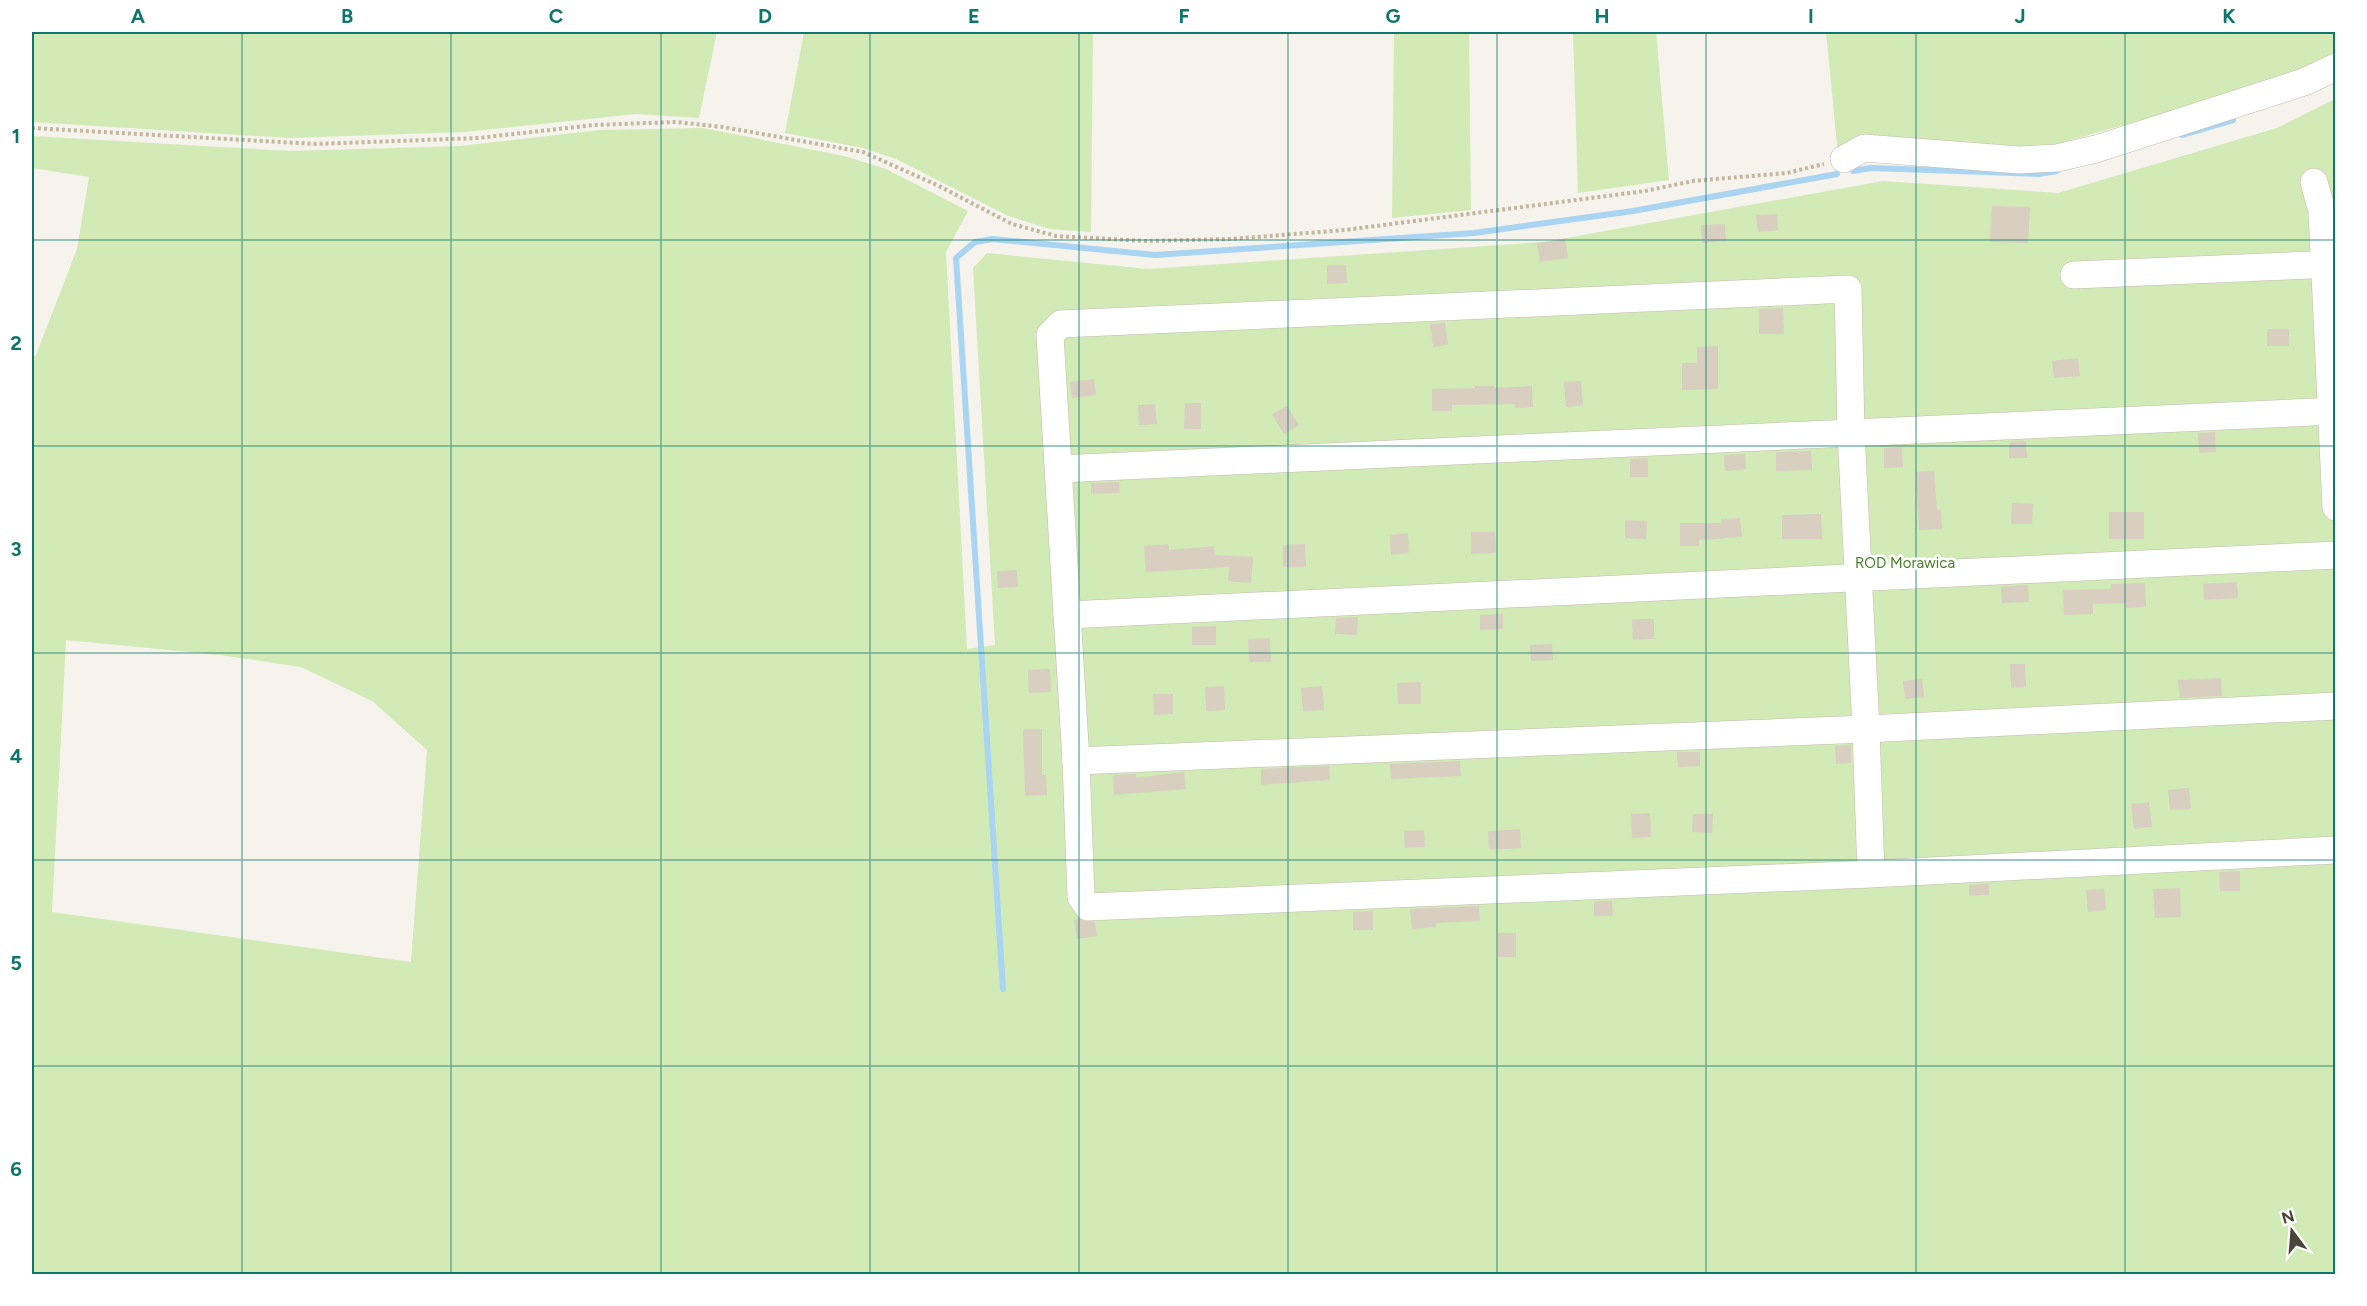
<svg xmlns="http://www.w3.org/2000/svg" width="2367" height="1306" font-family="Figtree,sans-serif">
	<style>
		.green { fill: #d2eab5; fill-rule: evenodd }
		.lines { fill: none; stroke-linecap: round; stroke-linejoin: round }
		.stream { stroke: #a9d4f2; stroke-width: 6 }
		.building { fill: #d8cfc1 }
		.minor-casing { stroke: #c2bbae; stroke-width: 28 }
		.path { stroke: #c4b79f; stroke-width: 4; stroke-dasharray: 3 3; stroke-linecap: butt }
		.minor { stroke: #fff; stroke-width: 27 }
		.grid { fill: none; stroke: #0f766e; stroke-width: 1.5; stroke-opacity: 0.55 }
		.labels { text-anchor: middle; stroke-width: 5; stroke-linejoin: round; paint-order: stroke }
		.park-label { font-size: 15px; fill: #4a7f2a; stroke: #fff }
		.neatline { fill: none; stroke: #0f766e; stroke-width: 2 }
		.grid-label { font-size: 20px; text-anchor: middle; font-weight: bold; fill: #0f766e }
	</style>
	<rect width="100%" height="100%" fill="#f6f3ec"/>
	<g class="green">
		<path d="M32,32H717L699,118L636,114L465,132L290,138L32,122Z"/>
		<path d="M804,32H1093L1091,232L1050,229L1008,216L896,159L863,148L785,133Z"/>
		<path d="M1394,32H1469L1471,210L1392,218Z"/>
		<path d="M1573,32H1656L1669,180L1578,193Z"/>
		<path d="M1826,32H2335V58L2207,101L2061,143L2025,151L1915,138L1860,142L1838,154Z"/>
		<path d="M2335,99V1274H32V358L36,355L77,249L89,177L32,168V136L289,151L460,146L600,130L703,128L844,156L886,169L968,211L946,252L967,649L995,645L973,268L987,253L1148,269L1544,242L1883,181L2058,193L2277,128ZM66,640L220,655L301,667L372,701L427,750L411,962L52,912Z"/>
	</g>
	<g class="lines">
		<g class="stream">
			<path d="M2182,135L2233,120"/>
			<path d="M1853,171L1871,168L2039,174L2057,171"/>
			<path d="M1003,989L956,258L975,242L993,239L1155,255L1474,233L1633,211L1837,174"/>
		</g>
	</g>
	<g class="building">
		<path d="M1992,206L2030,207L2028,243L1990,242Z"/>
		<path d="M1777,214L1778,230L1758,232L1756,215Z"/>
		<path d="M1725,224L1726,241L1702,243L1701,225Z"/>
		<path d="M1565,239L1568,258L1540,262L1537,243Z"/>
		<path d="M1327,265H1346L1347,283L1327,284Z"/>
		<path d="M1783,308L1784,334H1759V309Z"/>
		<path d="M1445,323L1448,345L1433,347L1430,324Z"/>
		<rect x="2267" y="329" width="22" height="17"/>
		<path d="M1718,346V389L1682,390V363H1697V347Z"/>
		<path d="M2078,358L2080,376L2054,378L2052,361Z"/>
		<path d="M1094,379L1096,395L1072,398L1070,382Z"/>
		<path d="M1581,381L1583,405L1566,407L1564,382Z"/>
		<path d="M1475,386H1494V388L1532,386L1533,407L1515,408V404L1452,405V411H1432V389L1475,388Z"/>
		<path d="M1185,403H1201V429H1184Z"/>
		<path d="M1155,404L1157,424L1139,425L1138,405Z"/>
		<path d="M1287,406L1299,425L1284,434L1272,414Z"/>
		<path d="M2215,432L2216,452L2199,453L2198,433Z"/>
		<path d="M2026,441L2027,458H2009V442Z"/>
		<path d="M1902,447L1903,467L1884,468V448Z"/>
		<path d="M1811,451L1812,470L1776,471V452Z"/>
		<path d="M1745,454L1746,469L1725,471L1724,455Z"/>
		<path d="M1648,458V477H1630V459Z"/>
		<path d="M1934,471L1937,510H1941L1942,529L1919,530L1916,472Z"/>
		<path d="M1119,482L1120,493L1091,494V483Z"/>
		<path d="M2012,503L2033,504L2032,524H2011Z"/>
		<rect x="2109" y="512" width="35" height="27"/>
		<path d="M1821,514L1822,539H1782V515Z"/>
		<path d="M1740,518L1742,537L1699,540V546H1680V523H1721V519Z"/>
		<path d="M1625,520L1647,521L1646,539L1625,538Z"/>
		<path d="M1471,532H1495L1496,553L1471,554Z"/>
		<path d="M1408,533L1409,553L1391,555L1390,535Z"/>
		<path d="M1168,544L1169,550L1214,546L1215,555L1253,557L1251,583L1228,581L1229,567L1146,572L1144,546Z"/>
		<path d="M1305,544L1306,567H1283V545Z"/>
		<path d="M1017,570L1018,587L998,588L997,571Z"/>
		<path d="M2237,582L2238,598L2204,600L2203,584Z"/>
		<path d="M2145,583L2146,607L2126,608V603L2093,604V614L2064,615L2063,590L2111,589V584Z"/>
		<path d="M2028,585L2029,602L2002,603L2001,587Z"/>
		<path d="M1503,614V629L1480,630V615Z"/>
		<path d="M1358,617L1357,635L1335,634L1336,618Z"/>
		<path d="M1632,619H1654V639L1633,640Z"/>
		<path d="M1216,626V645H1192V627Z"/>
		<path d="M1270,638L1271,662H1249L1248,639Z"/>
		<path d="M1552,644L1553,660L1531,661L1530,645Z"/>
		<path d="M2010,664H2025L2026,687L2011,688Z"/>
		<path d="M1050,669L1051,692L1029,693L1028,670Z"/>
		<path d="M2221,678L2222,696L2180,698L2178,680Z"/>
		<path d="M1922,679L1924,697L1905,699L1903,681Z"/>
		<path d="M1421,682V704H1398L1397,683Z"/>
		<path d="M1224,686L1225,710L1206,711L1205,687Z"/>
		<path d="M1322,686L1324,710L1303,711L1301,688Z"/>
		<path d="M1153,694H1173V714L1154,715Z"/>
		<path d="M1023,729H1042V775H1046L1047,795L1025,796Z"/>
		<path d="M1851,745V763L1836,764L1835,746Z"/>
		<path d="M1677,752H1700V766L1678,767Z"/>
		<path d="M1460,761L1461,776L1391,779L1390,764Z"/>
		<path d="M1329,766L1330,780L1261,785V769Z"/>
		<path d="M1184,772L1186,789L1114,795L1113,775L1136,774V778Z"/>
		<path d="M2189,788L2191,809L2170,810L2168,790Z"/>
		<path d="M2149,802L2152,827L2134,829L2131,804Z"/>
		<path d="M1650,813L1651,837L1632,838L1631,814Z"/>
		<path d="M1693,814H1713L1712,833L1692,832Z"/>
		<path d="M1520,829L1521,848L1489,850L1488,831Z"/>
		<path d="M1424,830L1425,847L1405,848L1404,831Z"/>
		<path d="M2240,871V891H2220L2219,872Z"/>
		<path d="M1989,884V895L1969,896V885Z"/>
		<path d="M2180,888L2181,917L2155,918L2153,889Z"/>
		<path d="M2104,889L2106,910L2088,912L2086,890Z"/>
		<path d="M1594,901H1612L1613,916H1594Z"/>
		<path d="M1479,906L1480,921L1436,923V927L1412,929L1410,909Z"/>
		<path d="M1373,911V930H1353V912Z"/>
		<path d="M1078,919L1095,922L1097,936L1077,939L1074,920Z"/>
		<rect x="1498" y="933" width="18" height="24"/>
	</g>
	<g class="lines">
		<g class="minor-casing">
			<g id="minor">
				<path d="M1844,159L1864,148L2019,160L2057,158L2096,149L2304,82L2336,67"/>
				<path d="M2314,182L2322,211L2336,507"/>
				<path d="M2074,275L2336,264"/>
				<path d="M1059,469L2336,411"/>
				<path d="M1067,615L2336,555"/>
				<path d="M1076,761L1866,729L2336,706"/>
				<path d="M1871,874L1866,729L1851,432L1848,289L1061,324L1050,335L1076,761L1081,897L1088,907L1871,874L2336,850"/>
			</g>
		</g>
		<path class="path" d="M32,128L316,144L478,138L594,125L676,122L723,127L863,152L937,185L1012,224L1056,236L1146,241L1231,239L1345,230L1645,191L1693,181L1787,173L1824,164"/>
		<use href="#minor" class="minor"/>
	</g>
	<path class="grid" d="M242,32V1274M451,32V1274M661,32V1274M870,32V1274M1079,32V1274M1288,32V1274M1497,32V1274M1706,32V1274M1916,32V1274M2125,32V1274M32,240H2336M32,446H2336M32,653H2336M32,860H2336M32,1066H2336"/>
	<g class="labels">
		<g class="park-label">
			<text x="1905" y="568">ROD Morawica</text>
		</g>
	</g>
	<rect width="2367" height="1306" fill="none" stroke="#ffffff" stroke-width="66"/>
	<g transform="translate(2292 1231) rotate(344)" stroke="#ffffff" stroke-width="4.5" paint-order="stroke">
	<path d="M0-4.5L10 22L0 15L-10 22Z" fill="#4b4439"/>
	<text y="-9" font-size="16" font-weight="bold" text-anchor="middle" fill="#4b4439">N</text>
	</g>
	<rect x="33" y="33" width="2301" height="1240" class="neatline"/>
	<g class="grid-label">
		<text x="138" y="23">A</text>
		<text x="347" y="23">B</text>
		<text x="556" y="23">C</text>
		<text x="765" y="23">D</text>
		<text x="974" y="23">E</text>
		<text x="1184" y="23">F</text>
		<text x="1393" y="23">G</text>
		<text x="1602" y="23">H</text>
		<text x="1811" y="23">I</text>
		<text x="2020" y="23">J</text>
		<text x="2229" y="23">K</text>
		<text x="16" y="143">1</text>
		<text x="16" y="350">2</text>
		<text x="16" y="556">3</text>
		<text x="16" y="763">4</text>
		<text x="16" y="970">5</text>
		<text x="16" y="1176">6</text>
	</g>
</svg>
